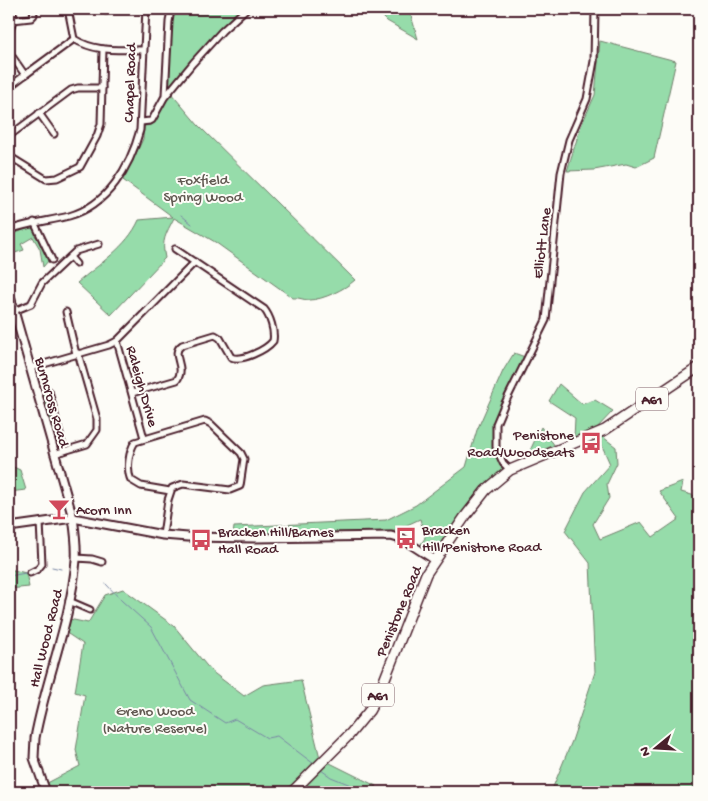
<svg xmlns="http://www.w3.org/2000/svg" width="708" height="801" font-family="'Gochi Hand',sans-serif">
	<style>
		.green { fill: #96dcaa; stroke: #707e6a }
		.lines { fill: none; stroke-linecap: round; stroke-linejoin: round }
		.stream { stroke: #7986a4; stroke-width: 1 }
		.street-casing { stroke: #4a1f2b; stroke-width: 9 }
		.secondary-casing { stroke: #4a1f2b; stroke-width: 11 }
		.highway-casing { stroke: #4a1f2b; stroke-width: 12 }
		.street { stroke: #fdfcf7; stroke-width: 5 }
		.secondary { stroke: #fdfcf7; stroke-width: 7 }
		.highway { stroke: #fdfcf7; stroke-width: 9 }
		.labels { text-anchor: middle; stroke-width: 4; stroke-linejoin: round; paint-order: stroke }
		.shield { fill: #fdfcf7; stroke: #806168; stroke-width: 1 }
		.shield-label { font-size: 14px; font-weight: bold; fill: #4a1f2b }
		.street-label { font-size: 15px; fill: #4a1f2b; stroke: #fdfcf7 }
		.park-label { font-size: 15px; fill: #615851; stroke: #fdfcf7 }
		.poi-label { font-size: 15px; fill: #4a1f2b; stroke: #fdfcf7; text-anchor: start }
	</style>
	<rect width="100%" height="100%" fill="#fdfcf7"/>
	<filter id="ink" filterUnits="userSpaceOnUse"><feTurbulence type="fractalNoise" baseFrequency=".02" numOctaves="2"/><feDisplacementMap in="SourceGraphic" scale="10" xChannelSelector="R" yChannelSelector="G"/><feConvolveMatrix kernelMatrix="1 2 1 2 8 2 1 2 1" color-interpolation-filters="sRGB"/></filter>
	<g filter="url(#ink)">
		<g class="green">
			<path d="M174,9H242L222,27L168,88L171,16Z"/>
			<path d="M375,9H409L418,39L387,21Z"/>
			<path d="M600,41L676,61L654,158L636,167L626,164L594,170L567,171L581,126L595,95Z"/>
			<path d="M170,92L198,125L355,280C345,289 323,300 309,300C303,300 299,297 293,298L215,242L174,218C166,234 161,240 165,258L111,315L77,283C99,264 127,247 139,220L173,217L123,180L143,139L144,126L152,125Z"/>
			<path d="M35,227L36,230L35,236L39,238L49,258V260L43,267L40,249L33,237L21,244L24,250L9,255V236L28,228Z"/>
			<path d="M514,353L525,357C510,385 489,416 494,448C494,455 501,463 504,469L477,493L434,552L421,544L425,538L420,519L394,531L233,535L234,527L386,520L416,505L466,467L477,430L503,371Z"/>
			<path d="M559,384L582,404L595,400L613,411L596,429L574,438L575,418L549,401Z"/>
			<path d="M45,387L61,447L57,450L41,389Z"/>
			<path d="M541,427L555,446L527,457Z"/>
			<path d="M603,437L616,447L617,463L607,484L609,498L593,524L600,539L641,522L653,537L679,519L659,491L683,482L681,492L699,497V792H551L572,741L595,672L590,563L565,531L585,492L610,464L599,439Z"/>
			<path d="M9,465L20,470L26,490L9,492Z"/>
			<path d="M9,569L26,573L29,587L9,589Z"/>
			<path d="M123,589L174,626L211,671L244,696L263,685L301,680L320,758L376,786L378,792H30L80,766L76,750L85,695L75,692L83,644L65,632L69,619L88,623L105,595Z"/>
		</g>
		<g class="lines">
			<g class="stream">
				<path d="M181,215L192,224"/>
				<path d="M52,567L61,569"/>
				<path d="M9,576L26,573"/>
				<path d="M106,584L122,601L151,627L190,700L225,723L235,719L267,738L277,736L314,764"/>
				<path d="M321,770L331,777L368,792"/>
			</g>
			<g class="street-casing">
				<g id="street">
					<path d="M68,9L74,39C97,53 118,49 143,50"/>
					<path d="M106,11V9"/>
					<path d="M13,20L31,18L34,15L33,9"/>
					<path d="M9,34L13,20V9"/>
					<path d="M9,52L25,75L74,39"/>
					<path d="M9,87L25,75"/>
					<path d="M165,95L169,22L171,9"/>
					<path d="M39,113L54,134"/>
					<path d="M141,122L150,121L152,120L164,98L193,63L222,31L246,9"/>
					<path d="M9,136L71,90L78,88H102"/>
					<path d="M9,156L46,179L57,178L80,167L97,136L101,124L103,49"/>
					<path d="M34,222L52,260"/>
					<path d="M9,230C29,223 49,221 69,216C108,205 130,167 140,130L146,9"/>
					<path d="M70,257L76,264"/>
					<path d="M14,311L31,304L42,283L76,251L99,244"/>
					<path d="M66,312L76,354"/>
					<path d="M117,341L144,438"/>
					<path d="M30,368L109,345L117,341L195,262"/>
					<path d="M49,391L64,451"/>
					<path d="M132,393L177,380C187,366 169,354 182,345L215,335L220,338L231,357C241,362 266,350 273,341C275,331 270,316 264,309L175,249"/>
					<path d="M54,454L87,444L97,430V419L78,353"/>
					<path d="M510,470L503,463L496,447V424L504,405L546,320L561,173L569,140L587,99L589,88L594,61L595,9"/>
					<path d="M163,535L168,500L172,488L183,484L230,490L240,486L244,459L241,453L211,424L205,421L135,442C129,451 126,470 131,480L141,486L170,491"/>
					<path d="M76,558L92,559L102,562"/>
					<path d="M30,573L38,569L42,564L40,522"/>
					<path d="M69,601L90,610"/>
				</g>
			</g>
			<g class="secondary-casing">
				<g id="secondary">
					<path d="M9,293L73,518C75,531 77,546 76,560C71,621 46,678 35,738L34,758L46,792"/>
					<path d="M9,527L73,518L163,535L188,537L256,538L391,536L404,540L435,560"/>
				</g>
			</g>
			<g class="highway-casing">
				<path id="highway" d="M292,792L350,734L369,711L380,691L426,574L464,518L486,490L510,470L605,430L699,367"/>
			</g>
			<use href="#street" class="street"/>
			<use href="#secondary" class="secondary"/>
			<use href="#highway" class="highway"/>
		</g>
	</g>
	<defs>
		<g id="bus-bare" transform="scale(1.725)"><path d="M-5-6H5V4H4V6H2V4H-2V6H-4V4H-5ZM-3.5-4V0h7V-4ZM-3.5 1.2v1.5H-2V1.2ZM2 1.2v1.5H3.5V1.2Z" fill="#d1495b" stroke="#fdfcf7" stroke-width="2.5" paint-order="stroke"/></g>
		<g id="bar-bare" transform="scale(1.725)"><path d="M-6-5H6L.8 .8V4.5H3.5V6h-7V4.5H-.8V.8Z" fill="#d1495b" stroke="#fdfcf7" stroke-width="2.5" paint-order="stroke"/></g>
	</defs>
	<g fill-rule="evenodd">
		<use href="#bus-bare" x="591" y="443"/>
		<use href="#bar-bare" x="59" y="509"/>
		<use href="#bus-bare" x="406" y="538"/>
		<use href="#bus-bare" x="201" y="540"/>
	</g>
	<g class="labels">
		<g class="shield">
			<rect x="636" y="387.5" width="32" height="23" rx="4"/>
			<rect x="362" y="683.5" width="32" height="23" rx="4"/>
		</g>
		<g class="shield-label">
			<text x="652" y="404">A61</text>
			<text x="378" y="700">A61</text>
		</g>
		<g class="street-label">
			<text transform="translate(129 83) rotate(-88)" y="5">Chapel Road</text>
			<text transform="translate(541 243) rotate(-83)" y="5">Elliott Lane</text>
			<text transform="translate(143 386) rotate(74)" y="5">Raleigh Drive</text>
			<text transform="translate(53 402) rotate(74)" y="5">Burncross Road</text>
			<text transform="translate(398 611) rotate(-67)" y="5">Penistone Road</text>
			<text transform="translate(45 638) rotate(-76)" y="5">Hall Wood Road</text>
		</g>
		<g class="park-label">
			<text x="203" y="184">Foxfield<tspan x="203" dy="17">Spring Wood</tspan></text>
			<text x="155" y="715">Greno Wood<tspan x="155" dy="17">(Nature Reserve)</tspan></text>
		</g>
		<g class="poi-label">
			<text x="574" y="439" text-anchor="end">Penistone<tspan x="574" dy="17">Road/Woodseats</tspan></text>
			<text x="76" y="514">Acorn Inn</text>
			<text x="422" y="534">Bracken<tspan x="422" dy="17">Hill/Penistone Road</tspan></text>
			<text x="218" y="536">Bracken Hill/Barnes<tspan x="218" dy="17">Hall Road</tspan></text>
		</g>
	</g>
	<rect width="708" height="801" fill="none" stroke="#fdfcf7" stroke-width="30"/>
	<rect x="15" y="15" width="678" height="771" fill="none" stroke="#4a1f2b" stroke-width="2" filter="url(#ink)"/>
	<g transform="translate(656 748) rotate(252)" stroke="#fdfcf7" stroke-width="4" paint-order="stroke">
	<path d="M0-4L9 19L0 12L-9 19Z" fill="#4a1f2b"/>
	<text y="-8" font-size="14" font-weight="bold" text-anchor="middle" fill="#4a1f2b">N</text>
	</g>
</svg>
